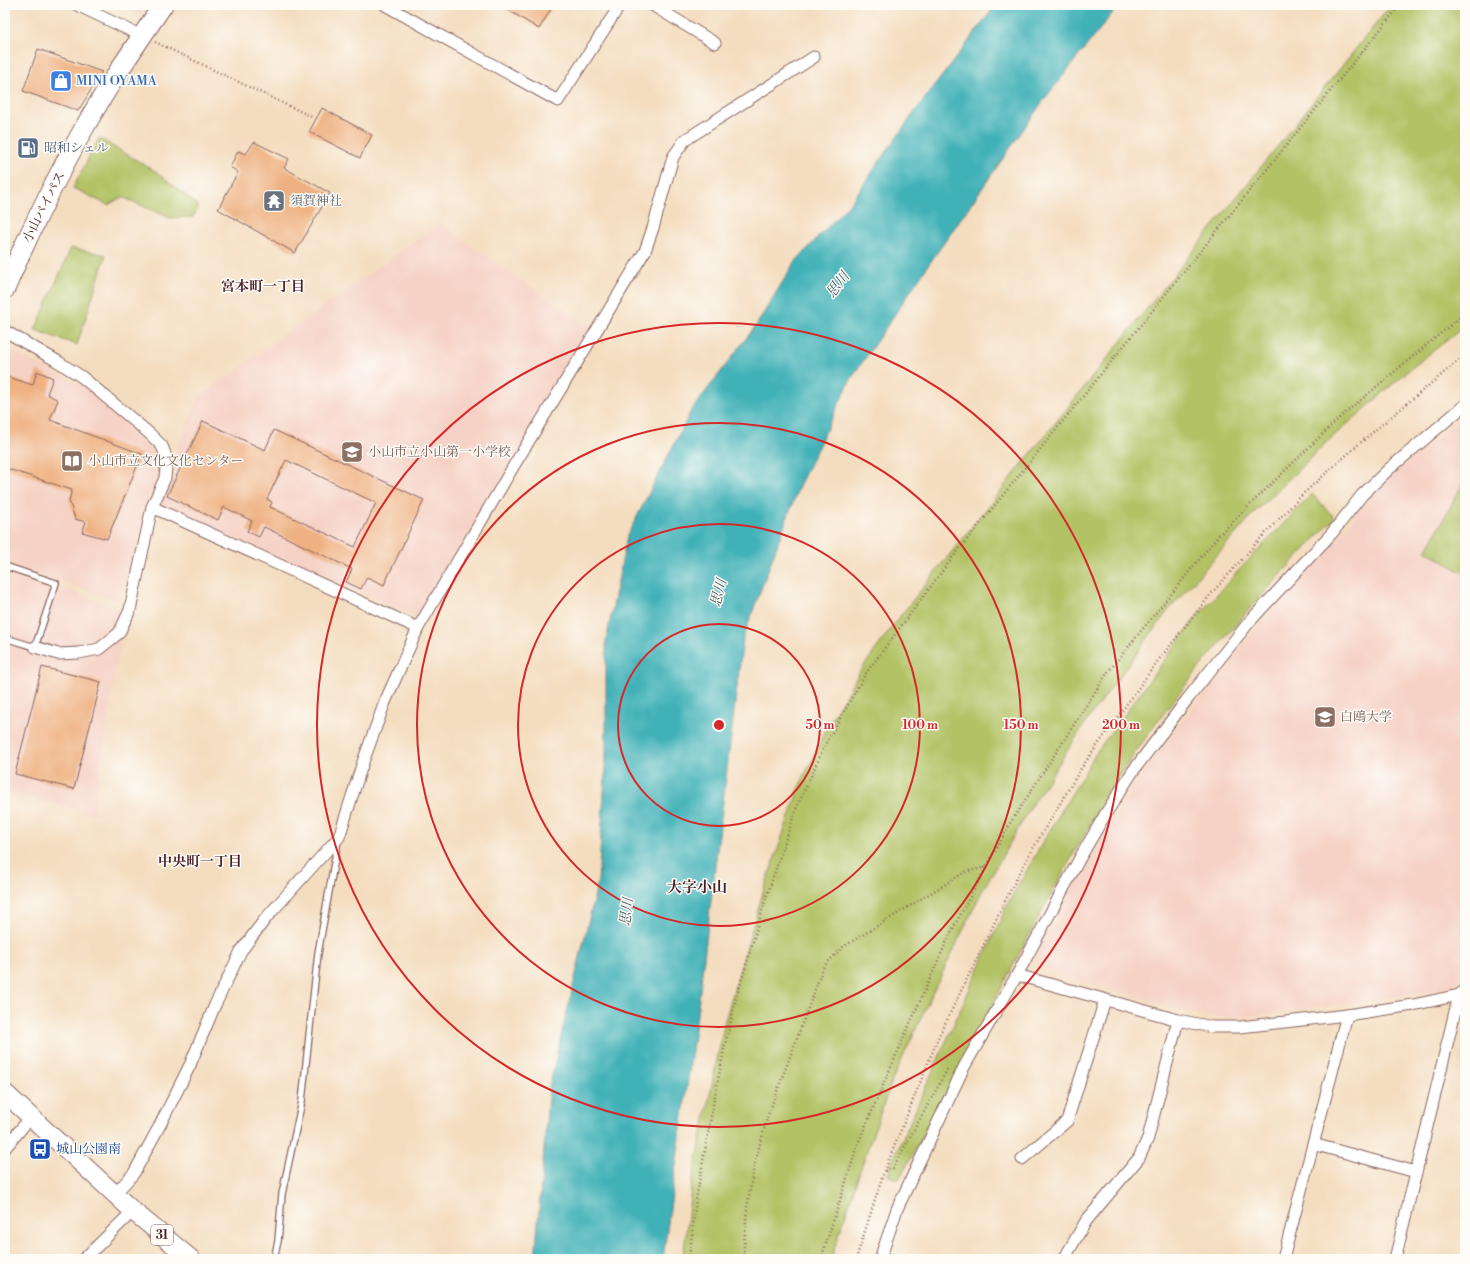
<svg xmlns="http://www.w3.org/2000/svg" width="1470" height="1264" font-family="'Libre Bodoni','Noto Serif JP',serif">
	<rect width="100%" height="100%" fill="#fdfcf7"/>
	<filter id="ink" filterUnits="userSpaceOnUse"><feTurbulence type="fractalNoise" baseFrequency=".025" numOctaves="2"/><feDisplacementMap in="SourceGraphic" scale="8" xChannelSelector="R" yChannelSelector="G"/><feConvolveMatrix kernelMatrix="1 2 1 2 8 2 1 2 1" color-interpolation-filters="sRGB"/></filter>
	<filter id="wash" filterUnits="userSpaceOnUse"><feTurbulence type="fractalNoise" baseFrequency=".012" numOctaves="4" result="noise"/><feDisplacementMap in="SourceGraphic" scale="16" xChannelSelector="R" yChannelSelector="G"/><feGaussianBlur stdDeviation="0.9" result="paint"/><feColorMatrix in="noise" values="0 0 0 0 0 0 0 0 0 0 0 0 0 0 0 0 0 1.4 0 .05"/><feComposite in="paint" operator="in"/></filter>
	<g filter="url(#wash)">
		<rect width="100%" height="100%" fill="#f4ddbf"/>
		<g fill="#f6d1c5">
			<path d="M120,5H146L138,16Z"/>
			<path d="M439,223L598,333L430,622L152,507L199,397Z"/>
			<path d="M5,348L89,389L157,455L156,480L120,601L5,563Z"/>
			<path d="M1465,414V983L1430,992L1241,1018L1216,1017L1183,1011L1038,967L1037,955L1042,944L1090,856L1144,770L1227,663L1340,536L1360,508L1382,483Z"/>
			<path d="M5,570L125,610L93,814L5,791Z"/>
		</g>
		<g fill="#b2c265" stroke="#7e7048">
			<path d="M1391,5H1465V326L1409,370L1327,442L1254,513L1167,612L1086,722L1032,805L982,891L925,1009L892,1081L864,1159L831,1259H683L691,1188L725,1020L763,892L800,785L830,721L861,670L897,620Z"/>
			<path d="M99,138L155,171L199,206L193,217L170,218L122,197L108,205L73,188Z"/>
			<path d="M71,248L106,255L77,345L35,330Z"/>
			<path d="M1465,480V574L1426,551Z"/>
			<path d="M1312,494L1335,518C1260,594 1189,674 1129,762C1085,829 1048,900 1011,970C974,1040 937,1109 900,1178L897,1180L888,1175L892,1162L1009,901L1044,840L1098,750L1194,620L1239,570Z"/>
		</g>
		<path fill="#40b1b7" stroke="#456871" d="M996,5H1119L1046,97L918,280L851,379L799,486L743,638L698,1007L663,1259H535L549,1087L598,881L606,763V641L627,536L691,411L757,324L794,263L851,202L913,114Z"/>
		<g id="blocks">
			<g fill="#efb181" fill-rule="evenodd">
				<path d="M500,5H544L551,9L539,29Z"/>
				<path d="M38,49L102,72L78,111L23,91Z"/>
				<path d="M322,108L372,135L360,158L309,132Z"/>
				<path d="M254,142L289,159L284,168L330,193L295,253L218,209L238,172L230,167L238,151L246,154Z"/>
				<path d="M37,371L53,378L47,394L58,400L50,420L142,454L107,539L82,532L86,522L75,519L69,500L72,490L5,468V376L33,385Z"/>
				<path d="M203,421L265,450L274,430L424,500L384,585L367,577L361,589L346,582L352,569L264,527L259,537L247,531L252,521L224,507L218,520L167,496ZM286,460L376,503L355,547L270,507L272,502L267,499Z"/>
				<path d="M42,667L101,682L74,789L15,774Z"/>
			</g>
		</g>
	</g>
	<g filter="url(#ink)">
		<use href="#blocks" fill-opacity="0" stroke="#86625f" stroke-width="1"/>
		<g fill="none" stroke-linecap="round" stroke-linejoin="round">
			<g stroke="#86625f" stroke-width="8">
				<g id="service">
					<path d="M145,5L156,12"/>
					<path d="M5,566L56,583L35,647L5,638"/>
					<path d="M274,1259L278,1241L282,1194L302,1101L318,953L338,841"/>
				</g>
			</g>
			<g stroke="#86625f" stroke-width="13">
				<g id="minor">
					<path d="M77,5L142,36"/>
					<path d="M385,5L558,101L620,5"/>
					<path d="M652,5L715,43"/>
					<path d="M5,331L57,361L82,377L150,434L162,446L167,459L165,478L152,507L130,610L119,633L99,649L79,653L58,654L35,647"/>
					<path d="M152,507L418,628"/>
					<path d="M1017,975L1178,1020L1212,1027H1240L1347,1015L1413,1005L1459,995L1465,990"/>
					<path d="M1313,1144L1416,1172"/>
					<path d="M5,1148L31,1117"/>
					<path d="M1022,1159L1067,1121L1105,1000"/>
					<path d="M115,1194L134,1173L160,1125L190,1065L215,1005L241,951L266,918L339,837L363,762L385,702L418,628L513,467L645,251L653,228L673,157L685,140L814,57"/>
					<path d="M84,1259L133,1211"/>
					<path d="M880,1259L897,1209L964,1067L1017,975L1081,856L1106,813L1133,771L1189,697L1250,621L1332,533L1362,495L1389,469L1465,405"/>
					<path d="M1064,1259L1086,1221L1139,1158L1148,1138L1178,1020"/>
					<path d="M1283,1259L1347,1015"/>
					<path d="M1395,1259L1459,995"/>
				</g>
			</g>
			<g stroke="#86625f" stroke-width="20">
				<path id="primary" d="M5,1093L133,1211L191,1259"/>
			</g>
			<g stroke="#86625f" stroke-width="21">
				<path id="trunk" d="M5,289C28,235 54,182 83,130C107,87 135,46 163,5"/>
			</g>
			<g stroke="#86625f" stroke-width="2.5" stroke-dasharray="1 3" stroke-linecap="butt">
				<path d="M155,42L312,117"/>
				<path d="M885,1171L893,1168L947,1070L950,1068"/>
				<path d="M689,1259L696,1200L714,1100L725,1045L737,995L766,898L796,809L826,743L866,673L952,558L1400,5"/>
				<path d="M743,1259L747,1208L754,1166L768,1115L824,966L843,947L965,872L986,867"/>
				<path d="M821,1259L859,1141L907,1030L950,934L1009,825L1108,672L1218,536L1338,419L1465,313"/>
				<path d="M856,1259L884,1172L939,1036L1012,887L1035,845L1082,767L1157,662L1211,594L1260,539L1303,494L1360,443L1465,355"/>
			</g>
			<use href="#service" stroke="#fff" stroke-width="5.5"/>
			<use href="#minor" stroke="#fff" stroke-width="11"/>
			<use href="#primary" stroke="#fff" stroke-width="18"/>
			<use href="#trunk" stroke="#fff" stroke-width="19"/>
		</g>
	</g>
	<g fill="none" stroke="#d62828" stroke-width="2">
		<circle cx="719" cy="725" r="101"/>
		<circle cx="719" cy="725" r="201"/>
		<circle cx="719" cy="725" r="302"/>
		<circle cx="719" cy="725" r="402"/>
	</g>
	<defs>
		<g id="shop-square" transform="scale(1.15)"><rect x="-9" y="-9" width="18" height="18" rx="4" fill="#3f7fe0" stroke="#fdfcf7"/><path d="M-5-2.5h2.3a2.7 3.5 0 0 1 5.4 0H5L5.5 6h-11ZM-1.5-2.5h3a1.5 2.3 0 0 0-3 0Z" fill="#fff"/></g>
		<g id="fuel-square" transform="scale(1.15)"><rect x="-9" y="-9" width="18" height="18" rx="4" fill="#5c6f8a" stroke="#fdfcf7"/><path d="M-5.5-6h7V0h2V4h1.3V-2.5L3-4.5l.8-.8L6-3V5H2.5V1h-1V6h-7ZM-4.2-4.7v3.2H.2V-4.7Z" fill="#fff"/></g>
		<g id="temple-square" transform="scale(1.15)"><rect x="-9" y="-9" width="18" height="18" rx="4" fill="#6b7280" stroke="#fdfcf7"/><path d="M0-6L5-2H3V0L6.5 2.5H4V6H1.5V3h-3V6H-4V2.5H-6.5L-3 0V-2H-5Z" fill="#fff"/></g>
		<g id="school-square" transform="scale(1.15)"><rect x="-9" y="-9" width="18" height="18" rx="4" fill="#8d6e63" stroke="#fdfcf7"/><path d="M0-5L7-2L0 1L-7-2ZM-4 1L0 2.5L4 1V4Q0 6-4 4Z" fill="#fff"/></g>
		<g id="library-square" transform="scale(1.15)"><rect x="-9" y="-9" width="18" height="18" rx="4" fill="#8d6e63" stroke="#fdfcf7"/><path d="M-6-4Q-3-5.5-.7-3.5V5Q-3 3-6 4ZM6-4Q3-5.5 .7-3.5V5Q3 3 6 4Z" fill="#fff"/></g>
		<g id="university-square" transform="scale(1.15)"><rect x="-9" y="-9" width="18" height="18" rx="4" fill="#8d6e63" stroke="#fdfcf7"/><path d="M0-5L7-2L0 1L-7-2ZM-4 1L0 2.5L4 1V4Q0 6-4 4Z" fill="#fff"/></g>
		<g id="bus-square" transform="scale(1.15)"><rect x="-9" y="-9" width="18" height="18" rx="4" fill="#1a4fb4" stroke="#fdfcf7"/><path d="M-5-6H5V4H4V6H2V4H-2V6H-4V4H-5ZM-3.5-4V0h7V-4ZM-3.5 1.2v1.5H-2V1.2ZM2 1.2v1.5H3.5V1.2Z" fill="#fff"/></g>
	</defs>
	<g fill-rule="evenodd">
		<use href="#shop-square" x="61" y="81"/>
		<use href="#fuel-square" x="28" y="148"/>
		<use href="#temple-square" x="274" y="201"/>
		<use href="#school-square" x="352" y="452"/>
		<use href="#library-square" x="72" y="461"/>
		<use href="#university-square" x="1325" y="717"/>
		<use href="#bus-square" x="40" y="1149"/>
	</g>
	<g text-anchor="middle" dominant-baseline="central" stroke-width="3" stroke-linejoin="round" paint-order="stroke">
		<rect fill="#fdfcf7" stroke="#806168" stroke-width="1" x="151" y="1225" width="22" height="20" rx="3"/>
		<g font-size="12" font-weight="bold" fill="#4a1f2b">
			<text x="162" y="1235">31</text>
		</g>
		<g font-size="13" fill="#366cbe" stroke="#fdfcf7" text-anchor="start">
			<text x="76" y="81">MINI OYAMA</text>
		</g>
		<g font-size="13" fill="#4e5e75" stroke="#fdfcf7" text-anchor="start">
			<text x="44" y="148">昭和シェル</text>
		</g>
		<g font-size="13" fill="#5b616d" stroke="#fdfcf7" text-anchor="start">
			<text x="290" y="201">須賀神社</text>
		</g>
		<g font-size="13" fill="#4a1f2b" stroke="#fdfcf7">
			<text transform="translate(44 207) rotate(-63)">小山バイパス</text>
		</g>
		<g font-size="13" fill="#785e54" stroke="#fdfcf7" text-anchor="start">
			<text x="368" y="452">小山市立小山第一小学校</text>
			<text x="88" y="461">小山市立文化文化センター</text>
			<text x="1340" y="717">白鴎大学</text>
		</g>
		<g font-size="13" fill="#164399" stroke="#fdfcf7" text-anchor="start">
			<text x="56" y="1149">城山公園南</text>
		</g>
		<g font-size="14" font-style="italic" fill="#465963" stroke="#fdfcf7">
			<text transform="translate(838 285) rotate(-53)">思川</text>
			<text transform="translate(719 593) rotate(-75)">思川</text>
			<text transform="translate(627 912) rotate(-83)">思川</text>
		</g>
		<g font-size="14" font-weight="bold" fill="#4a1f2b" stroke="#fdfcf7">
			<text x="263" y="287">宮本町一丁目</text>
			<text x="200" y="862">中央町一丁目</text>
		</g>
		<g font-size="15" font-weight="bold" fill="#4a1f2b" stroke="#fdfcf7">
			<text x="697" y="887">大字小山</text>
		</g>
	</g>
	<circle cx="719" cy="725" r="6" fill="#d62828" stroke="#fdfcf7" stroke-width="2"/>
	<g font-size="12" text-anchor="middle" font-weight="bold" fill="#d62828" stroke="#fdfcf7" stroke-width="3" stroke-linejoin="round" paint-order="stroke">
		<text x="820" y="729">50 m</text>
		<text x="920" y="729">100 m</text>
		<text x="1021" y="729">150 m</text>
		<text x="1121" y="729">200 m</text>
	</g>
	<rect width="1470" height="1264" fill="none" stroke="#fdfcf7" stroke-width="20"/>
</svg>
